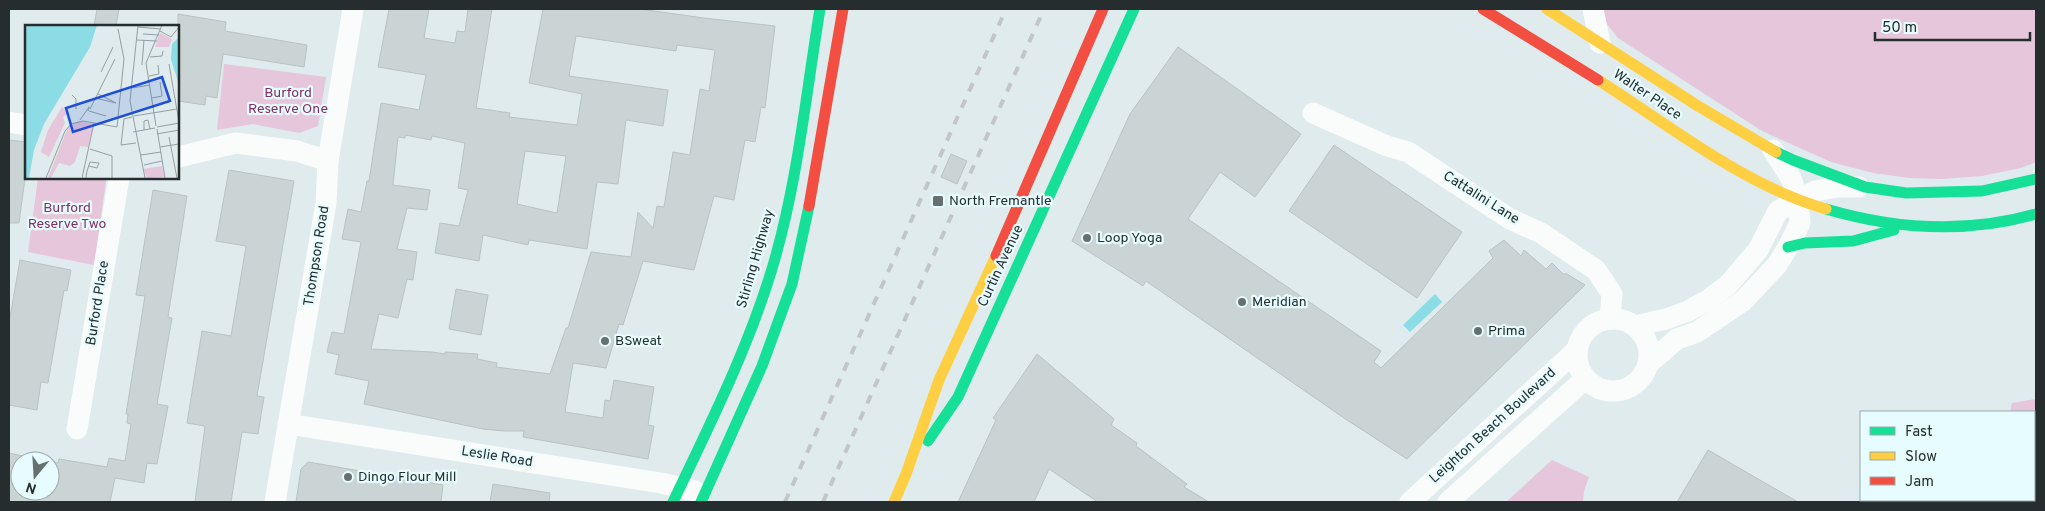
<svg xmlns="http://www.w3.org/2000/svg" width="2045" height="511" font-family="Overpass,sans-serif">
	<rect width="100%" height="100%" fill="#dfebec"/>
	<g fill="#e5c6db">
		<path d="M1601,9H2036V162L2021,168L1982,176L1942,179L1909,178L1873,173L1831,162L1762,131L1618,38L1606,23Z"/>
		<path d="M224,64L326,77L318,126L299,133L253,124L217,130Z"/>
		<path d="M38,178H105L106,181L94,265L28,252Z"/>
		<path d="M2036,399V427L2034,426V412H2010L2012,403Z"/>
		<path d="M2034,452L2036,453V502H1975L1973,500H2034Z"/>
		<path d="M1552,460L1589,477L1584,491L1583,502H1506Z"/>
	</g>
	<path fill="#8bdce5" d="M1435,294L1442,302L1410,332L1403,325Z"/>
	<g fill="#cad4d5" stroke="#bac3c4" fill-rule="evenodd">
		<path d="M97,9H119L116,26H94Z"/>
		<path d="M389,9H429L424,38L455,43L457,31L465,32L468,9H492L476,108L510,113L509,117L577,125L582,94L529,83L543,9H640L704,18L775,26L765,108L761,107L755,142L745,140L734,200L714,196L694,270L643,261L623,325L619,324L606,368L573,363L565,412L603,418L605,400L610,401L614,380L654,387L648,425L654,426L648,459L523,437L524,431H504L483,429L364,404L369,381L335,374L339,355L327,352L332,332L344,334L361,242L342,239L348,209L361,212L367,181H369L381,103L419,110L426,75L378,67ZM576,36L676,51L677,45L715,50L709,91L700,89L690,155L673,152L664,207L657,206L653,228L638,212L631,257L591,252L568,328H566L550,374L496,367L497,363L477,359L478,354L445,352V354L432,352L371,349L379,314L398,318L407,279L413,280L417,252L397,249L407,208L427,210L430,190L393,185L398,137L405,138V135L431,140L432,136L465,143L458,188L468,190L459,226L440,223L435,253L479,261L483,235L528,245L529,240L587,249L597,182L618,184L626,120L663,126L668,90L569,76ZM525,151L566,156L557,213L517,204Z"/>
		<path d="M178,14L226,22L225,31L307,45L304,67L223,54L217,98L206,96L205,105L178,101Z"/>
		<path d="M1178,47L1301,134L1255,197L1220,172L1188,219L1381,351L1374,362L1381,368L1493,258L1489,251L1504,240L1521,256L1524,250L1546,269L1552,263L1563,274H1567L1585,285L1407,459L1344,418L1146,281L1143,286L1072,241L1130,114Z"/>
		<path d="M9,140L26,142V171L19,223H9Z"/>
		<path d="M1334,145L1462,232L1417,298L1289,211Z"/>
		<path d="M951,154L967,161L957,184L941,177Z"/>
		<path d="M229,170L294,181L257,396L264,397L258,434L242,432L231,502H195L205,426L187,423L202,331L231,336L246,246L216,241Z"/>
		<path d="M153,190L187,196L168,317L172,318L157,404L168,406L157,464L147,463L144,483L115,478L110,502H9V453L47,461H20V491H50V462L58,463L59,459L107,467L109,458L125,461L131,424L127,423L128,414H126L145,296L136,295Z"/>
		<path d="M20,260L71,270L67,291L64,290L48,383L41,382L37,410L9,405V323Z"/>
		<path d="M456,289L488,295L481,335L449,329Z"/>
		<path d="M1037,354L1114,419L1111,425L1137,443L1136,446L1187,484L1184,487L1209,502H1098L1049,469L1034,502H958L996,420L993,418Z"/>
		<path d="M1708,450L1798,502H1677Z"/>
		<path d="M308,462L443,485L441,502H296L301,469Z"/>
		<path d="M493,484L550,493L549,502H490Z"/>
	</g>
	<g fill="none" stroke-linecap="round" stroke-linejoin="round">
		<g stroke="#fafcfc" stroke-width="21">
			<path d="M1593,9L1600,43"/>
			<path d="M1313,113L1387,146L1408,152L1510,219L1541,233L1596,270L1612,294L1610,319"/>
			<path d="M9,122L26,125"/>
			<path d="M178,157L236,143L297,151L328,161"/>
			<circle cx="1613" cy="355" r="36"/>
			<path d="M1635,326L1666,319L1688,311L1708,300L1728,285L1758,250L1778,211L1815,191L1838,187H1859"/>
			<path d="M1649,363L1677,339L1697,332L1743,301L1777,265L1788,247L1800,223L1798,200L1791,178L1773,150"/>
			<path d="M288,424L661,483L695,491"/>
			<path d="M77,429L119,178"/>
			<path d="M275,502L326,203L328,161L353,9"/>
			<path d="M1410,502L1577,350"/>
			<path d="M1448,502L1585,379"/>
		</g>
		<g stroke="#16e098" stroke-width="11">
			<path d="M1776,152L1793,160L1865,187L1906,193L1982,191L2036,179"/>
			<path d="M1826,209C1894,229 1966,234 2036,214"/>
			<path d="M1788,247L1805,243L1853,241L1894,230"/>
			<path d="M928,441L958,397L1134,9"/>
			<path d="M673,502C710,424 750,345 774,262C798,180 806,93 820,9"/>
			<path d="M701,502L762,366L792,284L809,206"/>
		</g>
		<g stroke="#ffcf43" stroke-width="11">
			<path d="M1547,9L1698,106L1776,152"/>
			<path d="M1598,80C1669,125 1743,185 1826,209"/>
			<path d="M894,502L906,474L939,380L996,256"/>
		</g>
		<g stroke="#f24e42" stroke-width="11">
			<path d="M1483,9L1598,80"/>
			<path d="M809,206L843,9"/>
			<path d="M996,256L1103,9"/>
		</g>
		<g stroke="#c3c6c6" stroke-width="4" stroke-dasharray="9 9" stroke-linecap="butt">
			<path d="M785,502L1006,9"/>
			<path d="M823,502L1044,9"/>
		</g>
	</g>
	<g fill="#667070" stroke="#e7fcff" stroke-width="2">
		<rect x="932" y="195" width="12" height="12" rx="2.5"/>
		<circle cx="1087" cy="238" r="5"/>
		<circle cx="1242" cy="302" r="5"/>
		<circle cx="1478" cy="331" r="5"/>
		<circle cx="605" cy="341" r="5"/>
		<circle cx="348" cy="477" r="5"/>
	</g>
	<g text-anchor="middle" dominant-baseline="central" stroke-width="4.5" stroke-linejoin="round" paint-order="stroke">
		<g font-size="14" fill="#832f65" stroke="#e7fcff">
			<text x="288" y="93">Burford<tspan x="288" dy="16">Reserve One</tspan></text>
			<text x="67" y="208">Burford<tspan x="67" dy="16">Reserve Two</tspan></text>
		</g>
		<g font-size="14" fill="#252d2e" stroke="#e7fcff">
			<text transform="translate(1647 95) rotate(34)">Walter Place</text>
			<text transform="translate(1481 198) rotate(32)">Cattalini Lane</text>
			<text transform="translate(317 256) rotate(-81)">Thompson Road</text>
			<text transform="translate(756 259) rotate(-74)">Stirling Highway</text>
			<text transform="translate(1001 266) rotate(-65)">Curtin Avenue</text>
			<text transform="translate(98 303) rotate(-81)">Burford Place</text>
			<text transform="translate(1493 426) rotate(-42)">Leighton Beach Boulevard</text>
			<text transform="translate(497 457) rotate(9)">Leslie Road</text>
		</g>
		<g font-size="14" fill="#252d2e" stroke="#e7fcff" text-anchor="start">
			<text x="949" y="201">North Fremantle</text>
			<text x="1097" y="238">Loop Yoga</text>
			<text x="1252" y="302">Meridian</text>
			<text x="1488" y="331">Prima</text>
			<text x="615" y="341">BSweat</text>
			<text x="358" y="477">Dingo Flour Mill</text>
		</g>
	</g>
	<g transform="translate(25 25)">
		<rect width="154" height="154" fill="#dfebec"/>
		<path d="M135,8L147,14L144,22H130ZM37,82L44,88L38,92L40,98L24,132L16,127L23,105ZM54,96L69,99L63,122L55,121L50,137L45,141L34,138L26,153H23L43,102ZM137,141L139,152L122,153L118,144Z" fill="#e5c6db"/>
		<path d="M0,0H72L65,22L19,99L9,125L4,153H0ZM154,12V60L146,34L147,19Z" fill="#8bdce5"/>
		<path fill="none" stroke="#959fa0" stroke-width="1" d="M113,0L105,76L120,153M113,2L136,4M135,6L146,12L154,2M118,9L134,10M112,15L132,16M125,32L137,31L138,26M121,38L131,101M121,38L137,0M144,39L154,97M117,40L119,15M76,47L88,22M124,51L134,49L133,40M107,63L125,60M47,70L51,74V84M70,73L91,78L73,69M127,73L137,71L135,57M65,84L90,34M64,86L81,91M109,91L152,84M107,92L99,94L96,120L111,118M55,95L64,82L63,86M132,102L154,98M132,104L140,153M119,105V96L123,95L125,104M108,107L130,103M132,109L154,105M144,112L152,153M135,122L154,119M65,124L87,131V153M116,130L136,127M119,140L137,136M21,153L40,106L46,99L58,96L92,102L99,34L93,4M57,153L69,98M61,153V152L62,146L65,137L74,138L72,143L64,141"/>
		<path fill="#1d4ed8" fill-opacity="0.15" stroke="#1d4ed8" stroke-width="2.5" d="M137,52L145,76L48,107L41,83Z"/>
		<rect width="154" height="154" fill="none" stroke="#252d2e" stroke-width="2.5"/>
	</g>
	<rect width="2045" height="511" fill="none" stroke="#252d2e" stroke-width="20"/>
	<rect x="1860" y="411" width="175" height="90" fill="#e7fcff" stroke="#99a9ab"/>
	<rect x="1870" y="427" width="25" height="8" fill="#16e098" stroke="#99a9ab"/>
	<text x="1905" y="436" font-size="15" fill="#252d2e">Fast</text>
	<rect x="1870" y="452" width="25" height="8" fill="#ffcf43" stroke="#99a9ab"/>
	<text x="1905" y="461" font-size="15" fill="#252d2e">Slow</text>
	<rect x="1870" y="477" width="25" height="8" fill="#f24e42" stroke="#99a9ab"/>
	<text x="1905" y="486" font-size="15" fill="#252d2e">Jam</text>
	<g transform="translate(35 476) rotate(198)"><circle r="24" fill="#e7fcff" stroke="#99a9ab"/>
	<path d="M0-4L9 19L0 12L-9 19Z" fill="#667070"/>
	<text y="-8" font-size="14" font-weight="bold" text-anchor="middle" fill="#252d2e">N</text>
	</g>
	<path d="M1875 32v8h155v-8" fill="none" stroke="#252d2e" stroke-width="2.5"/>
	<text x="1882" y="32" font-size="15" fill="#252d2e" stroke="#e7fcff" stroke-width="4" paint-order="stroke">50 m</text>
</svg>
